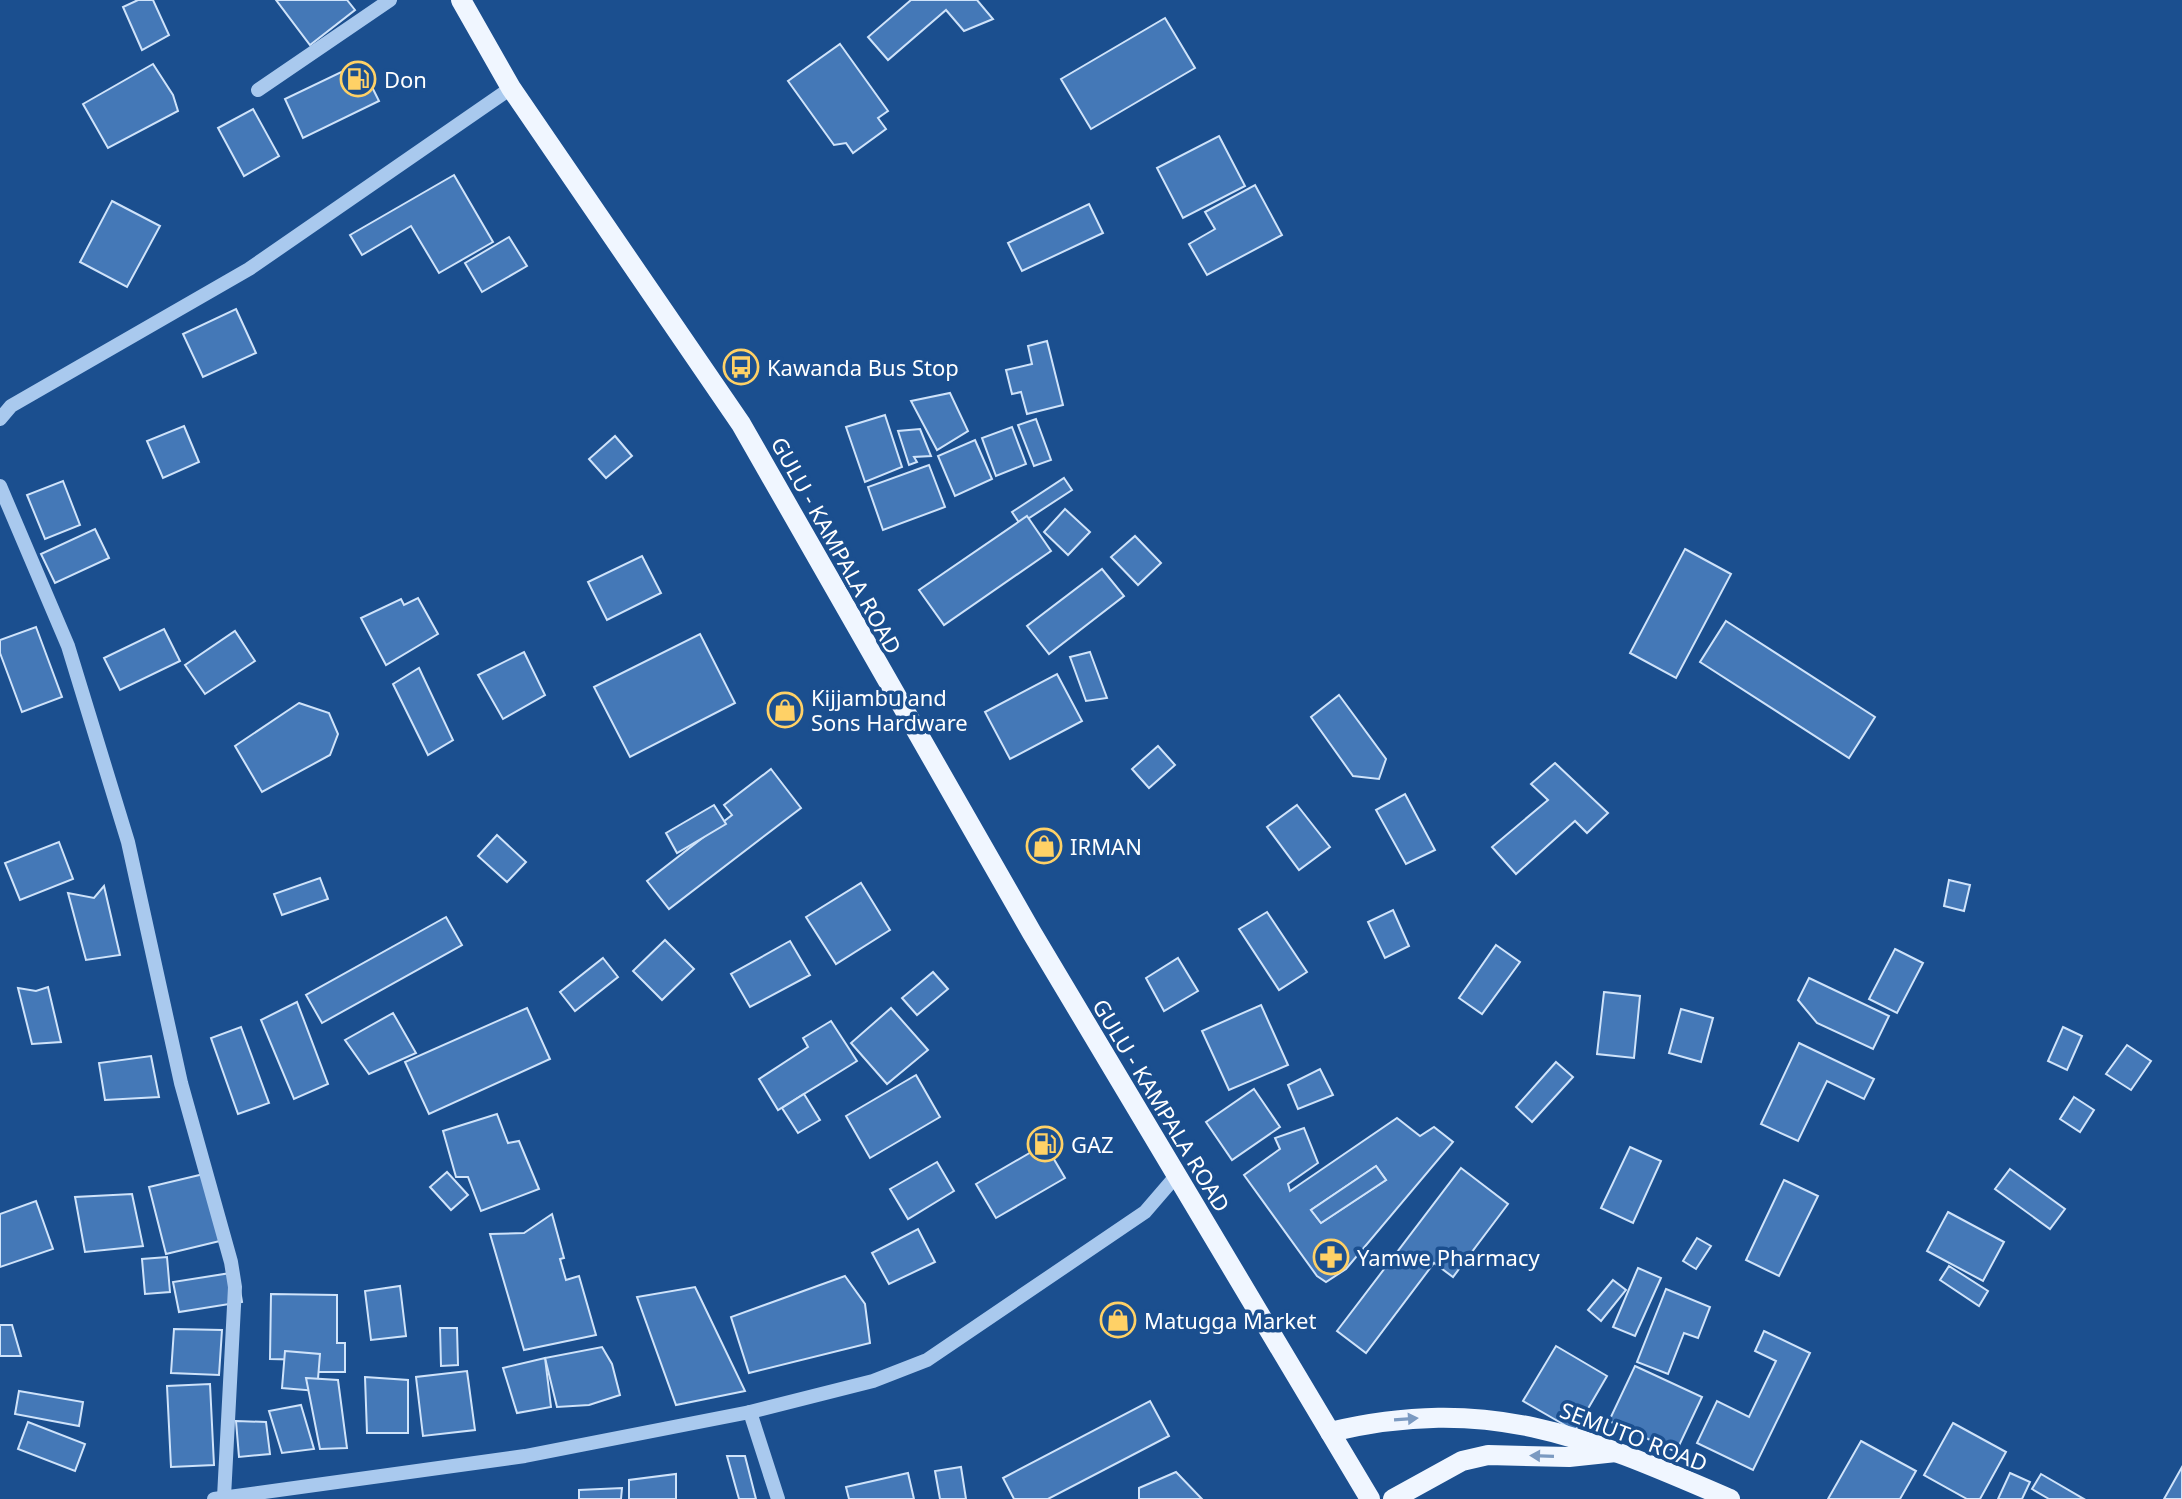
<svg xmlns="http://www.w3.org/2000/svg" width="2182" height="1499" font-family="'Noto Sans',sans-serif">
	<rect width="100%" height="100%" fill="#1b4f8f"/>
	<g fill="#4478b7" stroke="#cfe3fa" stroke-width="2" fill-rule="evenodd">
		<path d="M138,0H153L169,35L142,50L123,7Z"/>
		<path d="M276,0H347L355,10L310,45Z"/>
		<path d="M911,0H977L993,19L964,31L946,10L888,60L868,37Z"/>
		<path d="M1165,18L1195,68L1091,129L1061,79Z"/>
		<path d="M840,44L888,111L878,118L886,129L853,153L846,143L834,145L788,81Z"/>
		<path d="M360,63L379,101L303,138L285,99Z"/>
		<path d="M153,64L173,95L178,111L108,148L83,104Z"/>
		<path d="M253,109L279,156L244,176L218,128Z"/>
		<path d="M1219,136L1245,186L1183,218L1157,168Z"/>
		<path d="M454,175L493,242L439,273L411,226L362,255L350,235Z"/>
		<path d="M1255,185L1282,235L1207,275L1189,244L1215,229L1205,212Z"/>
		<path d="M112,201L160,226L127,287L80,262Z"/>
		<path d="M1089,204L1103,233L1022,271L1008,243Z"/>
		<path d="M509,237L527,266L482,292L465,263Z"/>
		<path d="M236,309L256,353L203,377L183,334Z"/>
		<path d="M1047,341L1063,405L1027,414L1021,392L1012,394L1006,370L1032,364L1028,346Z"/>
		<path d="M950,393L968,431L937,450L911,401Z"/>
		<path d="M885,415L902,467L865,482L846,427Z"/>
		<path d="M1036,419L1051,460L1034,466L1018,425Z"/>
		<path d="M184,426L199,462L163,478L147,441Z"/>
		<path d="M1012,427L1026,464L996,476L982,438Z"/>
		<path d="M920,429L931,456L914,457L917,462L909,465L898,431Z"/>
		<path d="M615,436L632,456L606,478L589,459Z"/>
		<path d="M975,440L992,479L955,496L938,456Z"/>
		<path d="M929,465L945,507L883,530L868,487Z"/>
		<path d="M1064,478L1072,490L1020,524L1012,512Z"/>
		<path d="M63,481L80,525L45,539L27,495Z"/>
		<path d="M1065,509L1090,532L1068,555L1044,532Z"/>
		<path d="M1027,516L1051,551L944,625L919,590Z"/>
		<path d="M95,529L109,558L55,583L41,554Z"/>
		<path d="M1135,536L1161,563L1138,585L1111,557Z"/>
		<path d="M1685,549L1731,574L1676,678L1630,653Z"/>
		<path d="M642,556L661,593L607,620L588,582Z"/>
		<path d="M1102,569L1124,596L1049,654L1027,626Z"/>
		<path d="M418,598L438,634L386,665L361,618L401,599L404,605Z"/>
		<path d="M1726,621L1875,717L1849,758L1700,662Z"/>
		<path d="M36,627L62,697L22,712L0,653V640Z"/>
		<path d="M164,629L180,661L120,690L104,658Z"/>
		<path d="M235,631L255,661L205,694L185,665Z"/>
		<path d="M700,634L735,703L630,757L594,687Z"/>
		<path d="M524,652L545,695L503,719L478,675Z"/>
		<path d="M1090,652L1107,698L1086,701L1070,657Z"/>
		<path d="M419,668L453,740L428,755L393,684Z"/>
		<path d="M1057,674L1082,721L1010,759L985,712Z"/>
		<path d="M1339,695L1386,759L1379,779L1353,776L1311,717Z"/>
		<path d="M299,703L329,713L338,734L330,755L262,792L235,746Z"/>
		<path d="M1158,746L1175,765L1149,788L1132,769Z"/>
		<path d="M1555,763L1608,813L1587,833L1575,821L1516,874L1492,847L1548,800L1531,784Z"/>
		<path d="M771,769L801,808L669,909L647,881L732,815L724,805Z"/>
		<path d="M1405,794L1435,850L1406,864L1376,810Z"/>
		<path d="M714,805L726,824L677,853L666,833Z"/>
		<path d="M1297,805L1330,847L1299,870L1267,827Z"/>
		<path d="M497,835L526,862L507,882L478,856Z"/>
		<path d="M59,842L73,879L20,900L5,863Z"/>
		<path d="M320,878L328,899L282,915L274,894Z"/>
		<path d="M1949,880L1970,885L1964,911L1944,906Z"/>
		<path d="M861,883L890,930L836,964L806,917Z"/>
		<path d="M104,886L120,955L86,960L68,893L94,898Z"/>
		<path d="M1393,910L1409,946L1385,958L1368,922Z"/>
		<path d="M1267,912L1307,972L1279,990L1239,929Z"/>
		<path d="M446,917L462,945L322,1023L306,995Z"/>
		<path d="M665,940L694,969L662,1000L633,971Z"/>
		<path d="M790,941L810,975L750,1007L731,974Z"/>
		<path d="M1496,945L1520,962L1482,1014L1459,998Z"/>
		<path d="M1895,949L1923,963L1897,1013L1869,999Z"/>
		<path d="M603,958L618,977L575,1011L560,992Z"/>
		<path d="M1178,958L1198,991L1164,1011L1146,978Z"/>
		<path d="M933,972L948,989L917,1015L902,998Z"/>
		<path d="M1809,978L1889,1016L1873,1049L1817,1023L1798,1000Z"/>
		<path d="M48,987L61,1042L32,1044L18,988L36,991Z"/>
		<path d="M1604,992L1640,996L1634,1058L1597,1054Z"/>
		<path d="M297,1002L328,1084L294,1099L261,1020Z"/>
		<path d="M1261,1005L1288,1065L1229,1090L1202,1031Z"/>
		<path d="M527,1008L550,1059L429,1114L405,1062Z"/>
		<path d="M891,1008L928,1050L887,1084L851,1043Z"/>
		<path d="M1681,1009L1713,1018L1701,1062L1669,1053Z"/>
		<path d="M393,1013L416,1053L369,1074L345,1040Z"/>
		<path d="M831,1021L857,1061L778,1110L759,1079L808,1047L803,1038Z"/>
		<path d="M241,1027L269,1103L238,1114L211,1038Z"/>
		<path d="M2063,1027L2082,1036L2067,1070L2048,1061Z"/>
		<path d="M1799,1043L1874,1079L1864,1099L1827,1081L1798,1141L1761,1124Z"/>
		<path d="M2127,1045L2151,1061L2131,1090L2106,1074Z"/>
		<path d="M151,1056L159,1097L105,1100L99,1063Z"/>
		<path d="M1556,1062L1573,1077L1532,1122L1516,1107Z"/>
		<path d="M1320,1069L1333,1095L1298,1109L1288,1085Z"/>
		<path d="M916,1075L940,1117L870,1158L846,1116Z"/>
		<path d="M1254,1089L1280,1127L1232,1160L1206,1122Z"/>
		<path d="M804,1094L820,1120L798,1133L782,1108Z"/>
		<path d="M2074,1097L2094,1110L2080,1132L2060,1119Z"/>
		<path d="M497,1114L508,1143L519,1141L539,1189L481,1211L468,1177H456L443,1131Z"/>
		<path d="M1397,1118L1420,1136L1434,1127L1453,1142L1346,1269L1326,1282L1317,1276L1244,1175L1280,1149L1275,1138L1304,1128L1318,1163L1288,1184L1290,1191ZM1376,1166L1386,1180L1321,1223L1311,1210Z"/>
		<path d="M1045,1144L1065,1178L996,1218L976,1184Z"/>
		<path d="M1630,1147L1661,1161L1633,1223L1601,1208Z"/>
		<path d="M937,1162L954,1191L908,1219L890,1189Z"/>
		<path d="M1376,1166L1386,1180L1321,1223L1311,1210Z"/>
		<path d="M1461,1168L1508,1204L1453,1277L1434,1263L1366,1353L1337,1331Z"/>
		<path d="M2010,1169L2065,1209L2050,1229L1995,1189Z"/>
		<path d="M447,1172L468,1195L451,1210L430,1187Z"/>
		<path d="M208,1173L224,1240L166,1254L149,1187Z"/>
		<path d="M1784,1180L1818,1196L1779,1276L1746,1260Z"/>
		<path d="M132,1194L143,1246L85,1252L75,1197Z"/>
		<path d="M36,1201L53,1249L0,1267V1214Z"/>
		<path d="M1948,1212L2004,1242L1983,1281L1927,1251Z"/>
		<path d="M552,1214L564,1258L560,1259L566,1280L579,1276L596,1335L524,1350L490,1234L524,1233Z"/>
		<path d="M918,1229L935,1262L889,1284L872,1253Z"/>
		<path d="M1697,1238L1711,1246L1696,1269L1683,1261Z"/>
		<path d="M167,1257L170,1292L145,1294L142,1259Z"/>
		<path d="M1949,1266L1988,1291L1979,1306L1940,1280Z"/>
		<path d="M1638,1268L1661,1278L1635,1336L1613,1327Z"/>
		<path d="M237,1272L242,1302L179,1312L173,1282Z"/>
		<path d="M845,1276L865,1304L870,1343L749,1373L731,1317Z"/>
		<path d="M1613,1280L1626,1290L1601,1321L1588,1310Z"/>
		<path d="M400,1286L406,1336L371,1340L365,1291Z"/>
		<path d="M695,1287L745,1391L676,1405L637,1297Z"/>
		<path d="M1666,1289L1710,1307L1698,1338L1684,1333L1668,1374L1637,1362Z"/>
		<path d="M271,1294L337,1295V1343H345V1372H310V1360L270,1359Z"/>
		<path d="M0,1325H12L21,1356H0Z"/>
		<path d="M440,1328H457L458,1365L441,1366Z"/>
		<path d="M174,1329L222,1330L219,1375L171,1373Z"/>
		<path d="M1764,1331L1810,1353L1753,1470L1697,1443L1717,1401L1749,1417L1776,1361L1755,1351Z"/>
		<path d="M1556,1346L1607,1376L1575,1431L1523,1401Z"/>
		<path d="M602,1347L612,1364L620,1395L589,1405L557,1407L545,1358Z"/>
		<path d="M285,1351L320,1354L317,1391L282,1388Z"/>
		<path d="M545,1358L551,1407L517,1413L503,1368Z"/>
		<path d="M1635,1366L1702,1397L1676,1452L1609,1421Z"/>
		<path d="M467,1371L475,1430L423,1436L416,1377Z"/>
		<path d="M365,1377L408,1380V1433H367Z"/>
		<path d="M306,1378L338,1380L347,1448L320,1449Z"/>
		<path d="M210,1384L214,1465L171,1467L167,1386Z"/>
		<path d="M19,1391L83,1402L79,1426L15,1414Z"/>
		<path d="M1150,1401L1169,1436L1048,1499H1014L1003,1478Z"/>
		<path d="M301,1405L314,1449L282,1453L269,1411Z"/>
		<path d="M236,1421L266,1422L270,1454L239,1457Z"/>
		<path d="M28,1422L85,1444L75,1471L18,1449Z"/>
		<path d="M1953,1423L2006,1452L1980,1499H1967L1924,1475Z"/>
		<path d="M1861,1441L1916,1471L1900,1499H1828Z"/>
		<path d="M727,1456H745L756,1499H739Z"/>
		<path d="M961,1467L966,1499H940L935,1471Z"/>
		<path d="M2182,1467V1499H2164Z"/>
		<path d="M1176,1472L1202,1499H1139V1488Z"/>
		<path d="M908,1473L914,1499H849L846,1487Z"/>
		<path d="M2010,1473L2030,1482L2022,1499H1998Z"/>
		<path d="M676,1474V1499H629V1480Z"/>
		<path d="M2041,1474L2084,1499H2049L2032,1489Z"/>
		<path d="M622,1488L621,1499H579V1490Z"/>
	</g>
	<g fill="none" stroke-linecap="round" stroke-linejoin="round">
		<g stroke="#a9c9ee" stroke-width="14">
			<path d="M258,90L390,0"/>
			<path d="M0,419L11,406L249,269L511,88"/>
			<path d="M0,486L68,646L128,842L181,1083L231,1262L235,1287L224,1497"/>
			<path d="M750,1412L778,1499"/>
			<path d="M214,1499L525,1456L750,1412L873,1381L927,1360L1145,1212L1176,1176"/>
		</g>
		<g stroke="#f0f6ff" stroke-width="20">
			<path d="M461,0L511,88L741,424L1032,933L1370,1499"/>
			<path d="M1330,1432C1490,1394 1586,1437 1730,1499"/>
			<path d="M1393,1499L1462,1461L1488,1455L1569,1457L1616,1452"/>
		</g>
	</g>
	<defs><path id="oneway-solid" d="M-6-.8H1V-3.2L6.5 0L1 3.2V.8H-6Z" transform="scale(2)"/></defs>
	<g fill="#7b9ac1">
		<use href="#oneway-solid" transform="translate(1406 1419) rotate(-4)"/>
		<use href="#oneway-solid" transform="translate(1542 1456) rotate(-178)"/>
	</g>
	<defs>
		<g id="fuel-ring" transform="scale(1.8)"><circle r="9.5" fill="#1b4f8f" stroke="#ffd166" stroke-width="1.5"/><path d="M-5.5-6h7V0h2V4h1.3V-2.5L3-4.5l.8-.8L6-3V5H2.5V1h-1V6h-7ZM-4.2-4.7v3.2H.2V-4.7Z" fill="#ffd166"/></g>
		<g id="bus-ring" transform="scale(1.8)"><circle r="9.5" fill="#1b4f8f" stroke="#ffd166" stroke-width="1.5"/><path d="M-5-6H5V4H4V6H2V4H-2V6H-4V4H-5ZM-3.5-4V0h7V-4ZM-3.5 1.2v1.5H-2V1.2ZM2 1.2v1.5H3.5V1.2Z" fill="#ffd166"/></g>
		<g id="shop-ring" transform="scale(1.8)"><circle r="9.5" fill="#1b4f8f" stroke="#ffd166" stroke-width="1.5"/><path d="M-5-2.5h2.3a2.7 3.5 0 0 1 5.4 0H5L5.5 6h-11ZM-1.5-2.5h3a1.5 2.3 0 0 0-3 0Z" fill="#ffd166"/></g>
		<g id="pharmacy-ring" transform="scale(1.8)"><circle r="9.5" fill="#1b4f8f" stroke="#ffd166" stroke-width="1.5"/><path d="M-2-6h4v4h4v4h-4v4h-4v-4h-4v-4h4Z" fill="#ffd166"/></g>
	</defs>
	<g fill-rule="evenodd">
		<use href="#fuel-ring" x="358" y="79"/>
		<use href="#bus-ring" x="741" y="367"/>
		<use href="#shop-ring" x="785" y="710"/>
		<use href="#shop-ring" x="1044" y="846"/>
		<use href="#fuel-ring" x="1045" y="1144"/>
		<use href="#pharmacy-ring" x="1331" y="1257"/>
		<use href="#shop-ring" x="1118" y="1320"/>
	</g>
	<g text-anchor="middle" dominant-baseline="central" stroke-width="7" stroke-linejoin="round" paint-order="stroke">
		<g font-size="22" fill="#fff" stroke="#1b4f8f" text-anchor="start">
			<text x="384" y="79">Don</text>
			<text x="767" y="367">Kawanda Bus Stop</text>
			<text x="811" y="697">Kijjambu and<tspan x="811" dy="25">Sons Hardware</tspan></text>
			<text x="1070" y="846">IRMAN</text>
			<text x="1071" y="1144">GAZ</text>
			<text x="1357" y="1257">Yamwe Pharmacy</text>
			<text x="1144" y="1320">Matugga Market</text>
		</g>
		<g font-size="22" fill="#fff" stroke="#1b4f8f">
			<text transform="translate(837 545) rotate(61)">GULU - KAMPALA ROAD</text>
			<text transform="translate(1162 1105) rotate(59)">GULU - KAMPALA ROAD</text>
			<text transform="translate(1634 1436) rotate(21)">SEMUTO ROAD</text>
		</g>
	</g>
</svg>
